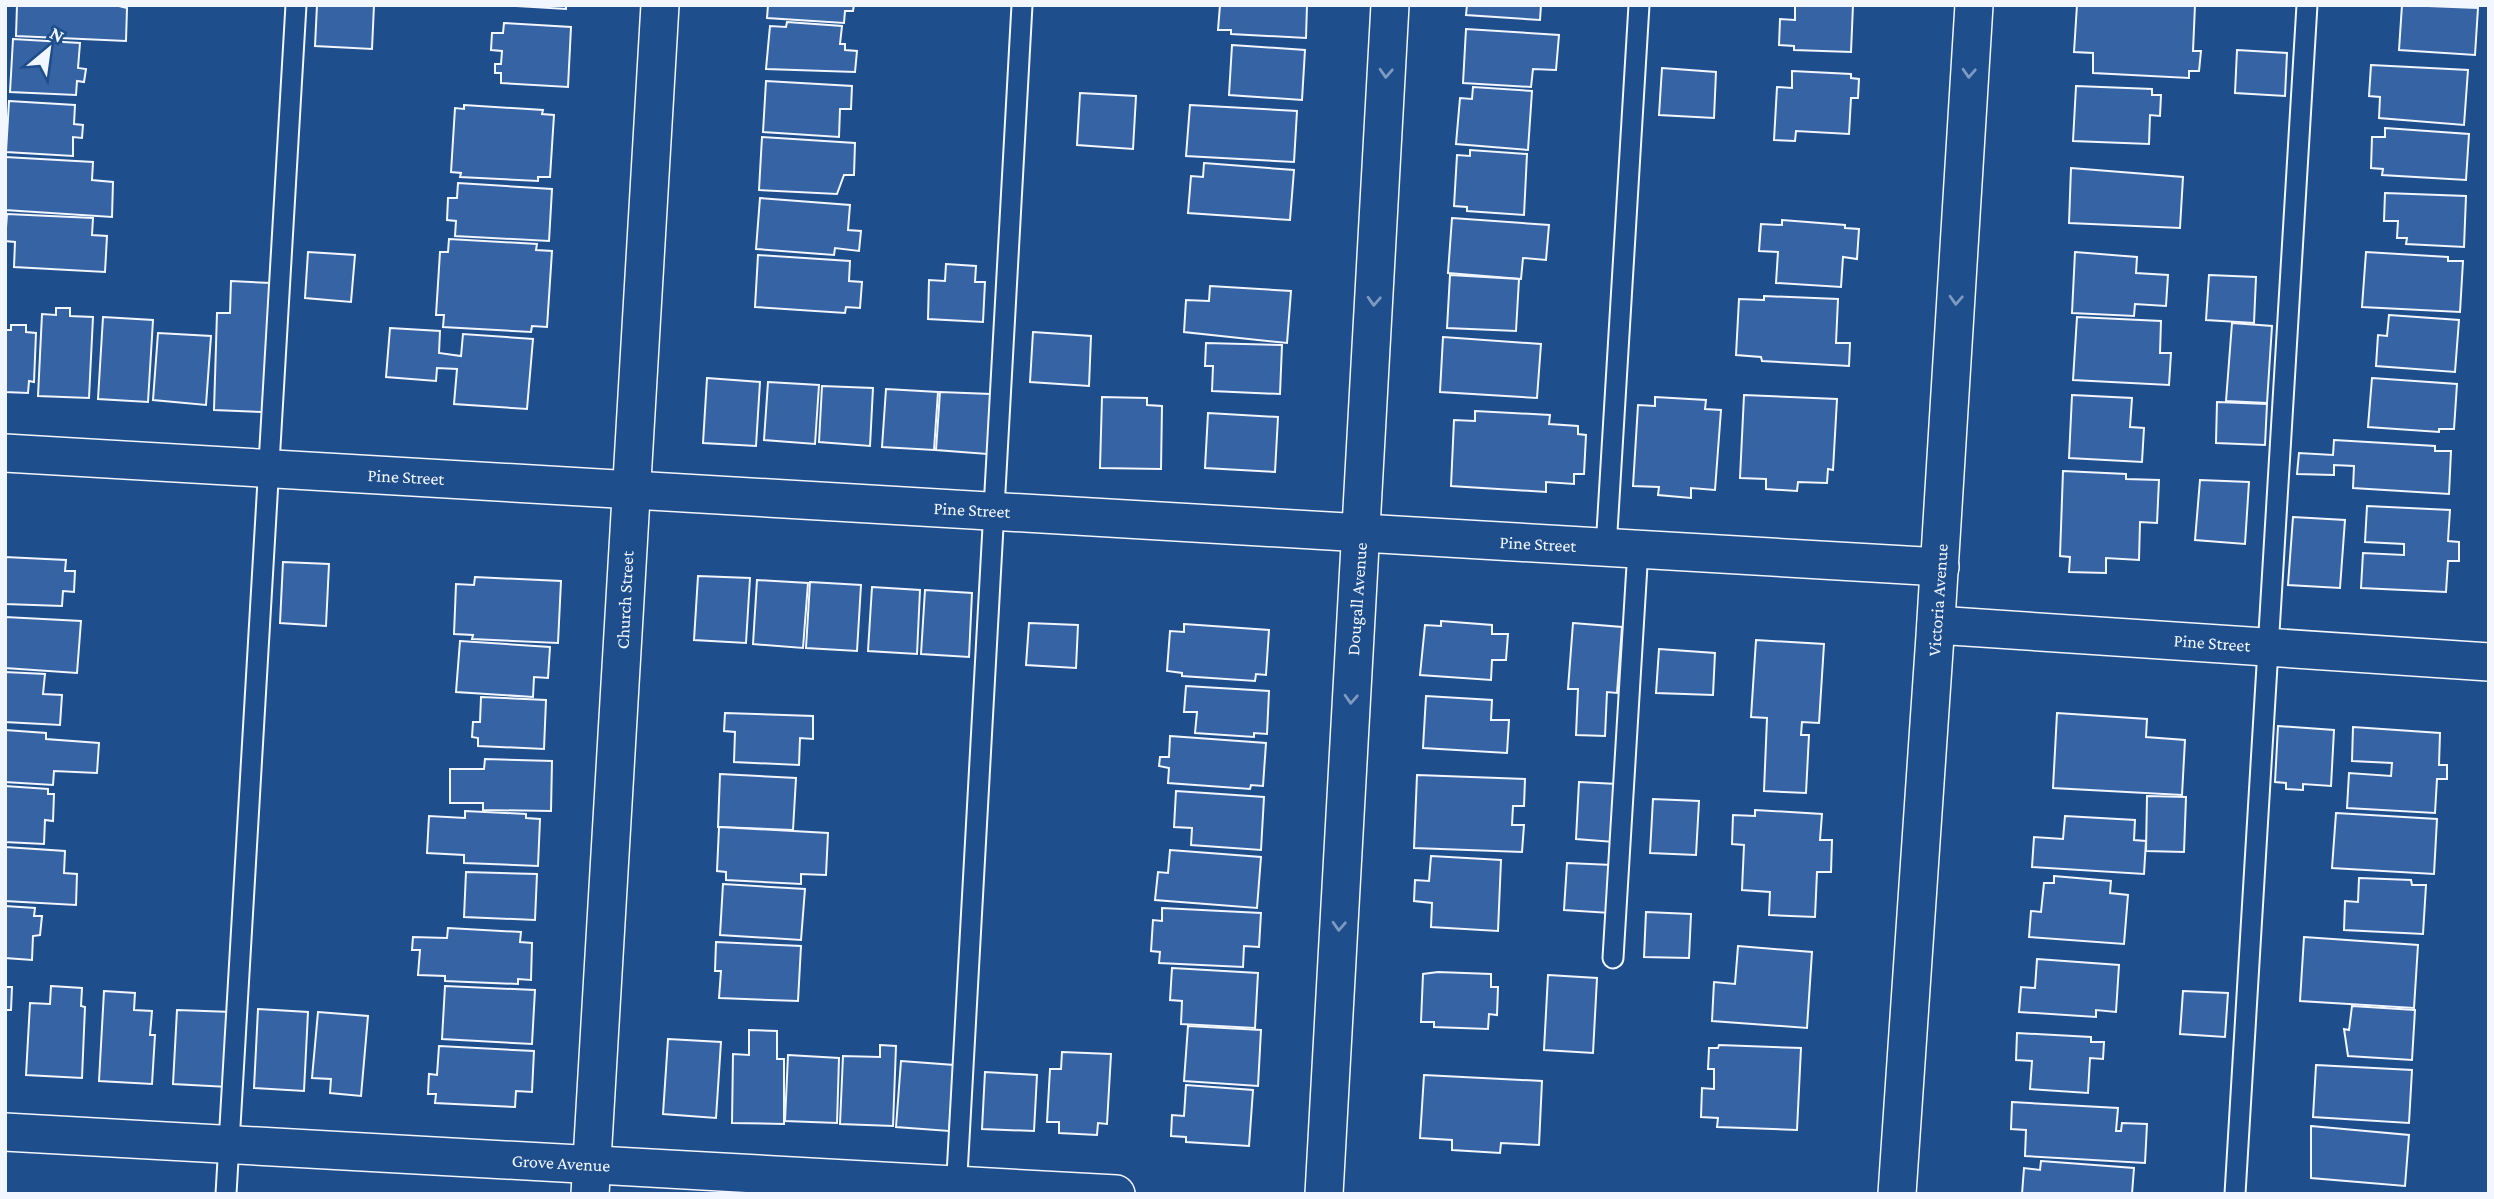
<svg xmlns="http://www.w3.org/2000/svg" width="2494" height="1199" font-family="'Crimson Pro',serif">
	<rect width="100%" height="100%" fill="#1f4e8c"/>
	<g fill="#3563a3" stroke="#f2f6ff" stroke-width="2">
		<path d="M17,5H115L127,8L126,41L16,36Z"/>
		<path d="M317,5H374L372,49L315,46Z"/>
		<path d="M499,5H566V9Z"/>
		<path d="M768,5H854L853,11H845L844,23L767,18Z"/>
		<path d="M1220,5H1307L1306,38L1231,34V30H1218Z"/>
		<path d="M1467,5H1541L1540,20L1466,15Z"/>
		<path d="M1795,5H1853L1851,52L1794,50V46L1779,45L1780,19L1795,20Z"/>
		<path d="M2077,5H2195L2193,51H2201L2199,71H2189V78L2093,73V53L2074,52Z"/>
		<path d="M2402,5L2478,8L2475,55L2399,50Z"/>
		<path d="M787,22L842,26L840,44H845V50L857,51L855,72L766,69L770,26L786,27Z"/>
		<path d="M504,23L571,27L568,87L501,83V73H495V64H501L502,51L491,50L492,33H503Z"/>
		<path d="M1466,29L1559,35L1556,70L1533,69L1531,87L1463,83Z"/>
		<path d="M13,39L80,43L78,68L86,69L84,82L77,81L76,95L10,92Z"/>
		<path d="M1232,45L1305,50L1302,100L1229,95Z"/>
		<path d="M2237,50L2287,53L2285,96L2235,93Z"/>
		<path d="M2371,65L2468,70L2464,125L2379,118L2380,97L2369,96Z"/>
		<path d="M1662,68L1716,72L1714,118L1659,115Z"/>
		<path d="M1792,71L1851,74V78L1859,79L1858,98H1851L1849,134L1796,131L1795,141L1774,140L1777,87L1792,88Z"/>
		<path d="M766,81L852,86L851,109H840L839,137L763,132Z"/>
		<path d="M2076,86L2152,89V95H2161L2160,116L2150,115L2149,144L2073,141Z"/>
		<path d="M1473,87L1532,91L1528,150L1456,144L1460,98L1472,99Z"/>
		<path d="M1080,93L1136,96L1133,149L1077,145Z"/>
		<path d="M9,101L75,105L74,124L83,125L82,138L73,137V156L6,152Z"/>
		<path d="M464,105L543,110L542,114L554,115L550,177H538V181L460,177L461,173L451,172L455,108L464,109Z"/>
		<path d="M1190,105L1297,111L1294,162L1186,156Z"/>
		<path d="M2385,128L2469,134L2466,180L2382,175L2383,169L2371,168L2372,137H2385Z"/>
		<path d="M762,137L855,143L854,175H844L837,194L759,190Z"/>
		<path d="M1470,150L1527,154L1524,215L1467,211V207L1454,206L1457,155L1470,156Z"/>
		<path d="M5,157L93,162L92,180L113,182L112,217L5,210Z"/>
		<path d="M1204,163L1294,170L1290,220L1188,213L1191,176L1203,177Z"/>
		<path d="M2071,168L2183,177L2180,228L2069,223Z"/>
		<path d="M458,183L552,189L549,241L455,236L456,221L447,220L448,198H457Z"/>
		<path d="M2385,193L2466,196L2464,247L2406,244L2407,238H2397L2398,221H2384Z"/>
		<path d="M760,198L850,205L848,230L861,231L859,251L835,248L834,255L756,249Z"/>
		<path d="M7,214L93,218L92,235L107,236L105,272L14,267L15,242L5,241Z"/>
		<path d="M1452,218L1549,225L1546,260L1523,258L1521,279L1448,273Z"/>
		<path d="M1782,220L1845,225V228L1859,229L1857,259L1843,257L1841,287L1776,283L1778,252L1759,251L1761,224L1782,225Z"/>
		<path d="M449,239L537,244L536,250L552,251L547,327L532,326L531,332L443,327L444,315H436L440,252H448Z"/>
		<path d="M308,252L355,255L351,302L305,298Z"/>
		<path d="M2075,252L2137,257L2136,273L2168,275L2166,306L2135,304L2134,316L2072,313Z"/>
		<path d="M2366,252L2448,257V261H2463L2460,312L2362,307Z"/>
		<path d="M758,255L850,261L849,281L862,282L860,308L846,307L845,313L755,307Z"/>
		<path d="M946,264L976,266L975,282H985L983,322L928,319L929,280L945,281Z"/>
		<path d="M1450,275L1519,279L1516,331L1447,328Z"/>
		<path d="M2209,275L2256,277L2254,323L2206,320Z"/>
		<path d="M231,281L271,283L268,396H263L262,412L214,410L217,313H230Z"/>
		<path d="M1210,286L1291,291L1287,343L1184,332L1186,300L1209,301Z"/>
		<path d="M1764,296L1838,299L1836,343H1850L1849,366L1762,361L1761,357L1736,355L1739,299L1764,300Z"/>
		<path d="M56,308H70V316L93,317L89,398L38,396L42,314L56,315Z"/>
		<path d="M2389,315L2459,320L2455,372L2376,366L2378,335L2387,336Z"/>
		<path d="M103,317L153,320L148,402L98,399Z"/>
		<path d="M2077,317L2161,321L2160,353H2171L2169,385L2073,380Z"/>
		<path d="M2232,323L2272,326L2267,403L2226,401Z"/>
		<path d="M11,325H26V332L36,333L34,382L29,381L28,393L5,392V330H11Z"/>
		<path d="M390,328L440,331L439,353L461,356L463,334L533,339L527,409L454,404L457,369L437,368L436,381L386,377Z"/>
		<path d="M1033,332L1091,336L1089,386L1030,382Z"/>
		<path d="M158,333L211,336L206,405L153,400Z"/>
		<path d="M1443,337L1541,344L1537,398L1440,392Z"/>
		<path d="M1206,343L1282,345L1280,394L1212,391L1213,366H1205Z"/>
		<path d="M707,378L760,382L756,446L703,443Z"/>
		<path d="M2372,378L2457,384L2454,429H2439V432L2368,427Z"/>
		<path d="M768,382L819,385L815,444L764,440Z"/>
		<path d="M822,386L873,388L870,446L819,442Z"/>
		<path d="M886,389L938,392L934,450L882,447Z"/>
		<path d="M940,392L991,394L987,454L936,450Z"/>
		<path d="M1744,395L1837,399L1833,470L1828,469L1827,483L1798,482L1797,491L1766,489V479L1740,478Z"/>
		<path d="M2072,395L2132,398L2130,427L2144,428L2142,462L2069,458Z"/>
		<path d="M1102,397L1147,398V405L1162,406L1161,469L1100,468Z"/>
		<path d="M1655,397L1706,400L1705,409L1721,410L1715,490L1691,488V498L1658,495L1659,487L1633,486L1638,405L1655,406Z"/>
		<path d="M2217,402L2267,404L2265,445L2216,443Z"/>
		<path d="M1475,411L1550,415L1549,424L1578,426V434L1586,435L1584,474H1574V484L1546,482V492L1451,486L1454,420L1475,421Z"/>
		<path d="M1208,413L1278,417L1275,472L1205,468Z"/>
		<path d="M2334,440L2435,446V451H2451L2449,494L2353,488L2354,466L2334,465V475L2297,474L2299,453L2333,455Z"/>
		<path d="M2063,471L2126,474V479L2159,480L2157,523L2140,522L2139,560L2106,558V573L2069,572L2070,557L2060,556Z"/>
		<path d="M2200,480L2249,482L2245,544L2195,540Z"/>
		<path d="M2367,506L2450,510L2448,541L2459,542V561H2448L2446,592L2361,588L2363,553L2404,555V544L2365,542Z"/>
		<path d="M2293,517L2345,520L2340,588L2288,585Z"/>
		<path d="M5,557L66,560L65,571H75L74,592L63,591L62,606L5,604Z"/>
		<path d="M283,562L329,564L326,626L280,623Z"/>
		<path d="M698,576L750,578L746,643L694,640Z"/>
		<path d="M475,577L561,581L558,643L472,639L473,635L454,634L456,584L474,585Z"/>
		<path d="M757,580L808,583L803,648L753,644Z"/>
		<path d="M810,582L861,585L857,651L806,648Z"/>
		<path d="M872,587L920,590L917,654L868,651Z"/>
		<path d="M925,590L972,593L969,657L921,654Z"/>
		<path d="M5,617L81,621L77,673L5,668Z"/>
		<path d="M1441,621L1492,625V634H1508L1506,660H1492L1491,680L1420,675L1425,625L1441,626Z"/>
		<path d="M1029,623L1078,625L1076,668L1026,665Z"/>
		<path d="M1573,623L1622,627L1617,693L1607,692L1605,736L1576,735L1578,689H1568Z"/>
		<path d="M1184,624L1269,630L1266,675L1256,674L1255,681L1182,676V673L1167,671L1170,631L1184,632Z"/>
		<path d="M1756,640L1824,644L1819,723L1802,722L1801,735H1809L1806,793L1764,791L1767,718L1751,717Z"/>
		<path d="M460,641L550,647L548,678L534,677L533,697L456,692Z"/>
		<path d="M1659,649L1715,653L1713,695L1656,693Z"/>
		<path d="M5,672L45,674L43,694L62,695L60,725L5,722Z"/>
		<path d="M1186,686L1269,691L1267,734L1254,733V737L1195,733L1197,712H1184Z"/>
		<path d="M1426,696L1492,700L1491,720H1509L1507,753L1423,748Z"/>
		<path d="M481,697L546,700L544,749L478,746V738L472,737L473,722H480Z"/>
		<path d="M725,713L813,716V739L800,738L799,765L734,762L735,732L724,731Z"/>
		<path d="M2057,713L2147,719L2146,737L2185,740L2182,795L2053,788Z"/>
		<path d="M2278,726L2334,730L2331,786L2303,784V790L2286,789V783L2275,782Z"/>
		<path d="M2353,727L2440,733L2439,765H2447V779H2437L2435,813L2347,808L2349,773L2391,776L2392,763L2352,761Z"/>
		<path d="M5,730L46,733V739L99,743L97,773L54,771L53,785L5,782Z"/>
		<path d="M1170,736L1266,743L1263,786L1251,785L1250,789L1168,783L1169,768L1159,766L1160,757H1169Z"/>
		<path d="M485,759L552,761L551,811L483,810V803H450V769H484Z"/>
		<path d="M720,774L796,778L793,830L718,827Z"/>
		<path d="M1417,775L1525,779L1524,806H1513L1512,825H1524L1522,852L1414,848Z"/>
		<path d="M1579,782L1617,784L1614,842L1576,839Z"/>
		<path d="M5,786L48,789V794H54L53,821L45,820L44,844L5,842Z"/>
		<path d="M1176,791L1264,797L1261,850L1191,845L1192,828L1174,827Z"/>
		<path d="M2147,796L2186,797L2184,852L2146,851Z"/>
		<path d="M1653,799L1699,801L1696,855L1650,853Z"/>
		<path d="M1755,810L1822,814L1820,840H1832L1831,872H1817L1815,917L1769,915L1770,892L1742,890L1744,845L1732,844L1733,815L1755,816Z"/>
		<path d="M465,811L526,814V818L540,819L538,866L464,863V855L427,853L429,816L465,818Z"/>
		<path d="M2336,813L2437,819L2434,874L2332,868Z"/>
		<path d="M2065,816L2135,820L2134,840L2146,841L2144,874L2032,867L2034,837L2063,839Z"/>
		<path d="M719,827L828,833L826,875L801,874V884L726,880V872L717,871Z"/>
		<path d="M5,847L65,851L64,873L77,874L76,905L5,901Z"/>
		<path d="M1170,850L1261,857L1257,908L1155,900L1158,872L1168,873Z"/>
		<path d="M1431,856L1501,860L1498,931L1431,927L1432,903L1414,901L1415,880L1429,881Z"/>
		<path d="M1567,863L1612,865L1610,913L1564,910Z"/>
		<path d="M466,872L537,874L535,920L464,917Z"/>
		<path d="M2054,876L2111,881L2110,893L2128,895L2124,944L2029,937L2031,911L2041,912L2044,883H2054Z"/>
		<path d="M2359,878L2411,880L2412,885H2426L2423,934L2344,930L2345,901L2358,902Z"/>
		<path d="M723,884L805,889L801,940L720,935Z"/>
		<path d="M5,906L35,908L34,916H42L40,935L33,936L32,960L5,958Z"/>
		<path d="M1162,908L1261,913L1259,947L1244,946L1243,967L1159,963L1160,952L1151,951L1153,920L1162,921Z"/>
		<path d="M1646,912L1691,914L1689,958L1644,957Z"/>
		<path d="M448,928L521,932L520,942L532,943L531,980L518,979V984L445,981V976L418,975L420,950H412L413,937L447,938Z"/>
		<path d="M2304,937L2418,945L2414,1008L2300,1001Z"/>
		<path d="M716,942L801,946L798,1001L719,998L721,971H715Z"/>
		<path d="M1738,946L1812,952L1807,1028L1712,1021L1714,982L1735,984Z"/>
		<path d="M2037,959L2119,965L2116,1012L2096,1010V1017L2019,1012L2021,987L2035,988Z"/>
		<path d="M1172,968L1258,973L1255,1028L1181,1024L1182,1001L1170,1000Z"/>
		<path d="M1438,972L1491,974V987H1498L1497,1015L1489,1014L1488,1029L1434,1027V1022H1421L1423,974Z"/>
		<path d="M1548,975L1597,978L1593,1053L1544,1050Z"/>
		<path d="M51,986L82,988L81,1006L85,1007L82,1078L26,1075L30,1003L50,1004Z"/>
		<path d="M445,986L535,990L532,1044L442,1039Z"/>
		<path d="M5,987H12L11,1010H5Z"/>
		<path d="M104,991L135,993L134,1010L152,1011L150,1035H155L152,1084L99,1081Z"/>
		<path d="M2183,991L2228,993L2225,1037L2180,1034Z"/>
		<path d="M2352,1006L2415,1010L2412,1060L2348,1056L2344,1029L2349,1030Z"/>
		<path d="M258,1009L308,1012L304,1091L254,1088Z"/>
		<path d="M177,1010L232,1012L228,1087L173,1084Z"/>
		<path d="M318,1012L368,1016L361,1096L330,1093L331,1079L312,1078Z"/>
		<path d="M1188,1026L1261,1030L1258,1086L1184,1081Z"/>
		<path d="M749,1030L777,1031V1059H784V1124L732,1123L733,1054L749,1055Z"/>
		<path d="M2017,1033L2091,1037V1042H2104L2103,1059L2090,1058L2088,1093L2030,1089L2032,1061L2016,1060Z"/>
		<path d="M668,1039L721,1042L716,1118L663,1114Z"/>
		<path d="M880,1045L896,1046L893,1126L840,1124L843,1056L880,1057Z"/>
		<path d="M1719,1045L1801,1048L1797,1130L1717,1127L1718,1118L1701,1117L1702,1088L1714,1089V1069H1708L1709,1048H1718Z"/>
		<path d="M439,1046L534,1051L532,1092L516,1091L515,1107L435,1103L436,1094H428L429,1074L437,1075Z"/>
		<path d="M1062,1052L1111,1054L1107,1124L1098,1123L1097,1135L1059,1133V1122H1047L1050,1069H1061Z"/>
		<path d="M788,1055L839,1058L837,1123L785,1121Z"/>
		<path d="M901,1061L954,1065L949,1131L896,1127Z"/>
		<path d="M2316,1065L2412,1070L2409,1123L2313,1117Z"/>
		<path d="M985,1072L1037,1075L1034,1131L982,1129Z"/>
		<path d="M1424,1075L1542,1081L1539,1145L1501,1143L1500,1153L1452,1150V1140L1420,1138Z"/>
		<path d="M1186,1085L1253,1090L1249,1146L1186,1142V1137L1171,1136L1172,1115L1184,1116Z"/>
		<path d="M2012,1102L2118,1108L2116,1131H2121L2122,1123L2147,1124L2145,1163L2025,1156L2026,1130L2011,1129Z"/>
		<path d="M2311,1126L2409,1135L2405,1186L2311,1178Z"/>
		<path d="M2041,1161L2134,1168L2132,1194H2022L2024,1168L2040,1170Z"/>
	</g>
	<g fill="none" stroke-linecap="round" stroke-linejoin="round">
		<g stroke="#f2f6ff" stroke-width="23">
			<g id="service">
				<path d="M1606,548L1639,5"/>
				<path d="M1613,958L1638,549"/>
				<path d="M956,1193L1022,5"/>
				<path d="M226,1194L296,5"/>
				<path d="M2235,1194L2307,5"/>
			</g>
		</g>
		<g stroke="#f2f6ff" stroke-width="40">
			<g id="minor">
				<path d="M5,453L1940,567"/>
				<path d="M1936,625L2489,662"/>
				<path d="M5,1132L1116,1194"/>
				<path d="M590,1194L660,5"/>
				<path d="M1324,1194L1390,5"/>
				<path d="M1897,1194L1935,636L1974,5"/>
			</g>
		</g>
		<use href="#service" stroke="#1f4e8c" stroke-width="19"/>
		<use href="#minor" stroke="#1f4e8c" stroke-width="37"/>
	</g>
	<defs><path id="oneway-chevron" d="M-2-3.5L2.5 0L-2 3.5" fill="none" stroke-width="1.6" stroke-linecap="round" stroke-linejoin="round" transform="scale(1.75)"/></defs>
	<g stroke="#7e9ac0">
		<use href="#oneway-chevron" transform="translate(1386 73) rotate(93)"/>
		<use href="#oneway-chevron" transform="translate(1969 73) rotate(93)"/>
		<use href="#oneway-chevron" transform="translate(1956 300) rotate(93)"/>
		<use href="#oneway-chevron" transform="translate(1374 301) rotate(93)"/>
		<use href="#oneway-chevron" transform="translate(1351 699) rotate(93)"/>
		<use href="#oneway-chevron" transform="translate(1339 926) rotate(93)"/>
	</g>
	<g text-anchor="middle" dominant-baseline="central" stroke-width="5" stroke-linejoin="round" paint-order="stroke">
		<g font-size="18" fill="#f2f6ff" stroke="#1f4e8c">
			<text transform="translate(406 477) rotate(3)">Pine Street</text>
			<text transform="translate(972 510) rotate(3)">Pine Street</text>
			<text transform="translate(1538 544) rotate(3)">Pine Street</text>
			<text transform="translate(1357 599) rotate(-86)">Dougall Avenue</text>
			<text transform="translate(625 600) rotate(-87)">Church Street</text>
			<text transform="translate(1938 600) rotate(-86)">Victoria Avenue</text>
			<text transform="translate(2212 643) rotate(4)">Pine Street</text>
			<text transform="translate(561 1163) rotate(3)">Grove Avenue</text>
		</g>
	</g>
	<rect width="2494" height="1199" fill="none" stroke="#f2f6ff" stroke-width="14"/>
	<g transform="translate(49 49) rotate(29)" stroke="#1f4e8c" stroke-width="5" paint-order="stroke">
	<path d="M0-5L12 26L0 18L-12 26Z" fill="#f2f6ff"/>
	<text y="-10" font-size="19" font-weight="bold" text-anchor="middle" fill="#f2f6ff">N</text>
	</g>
</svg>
